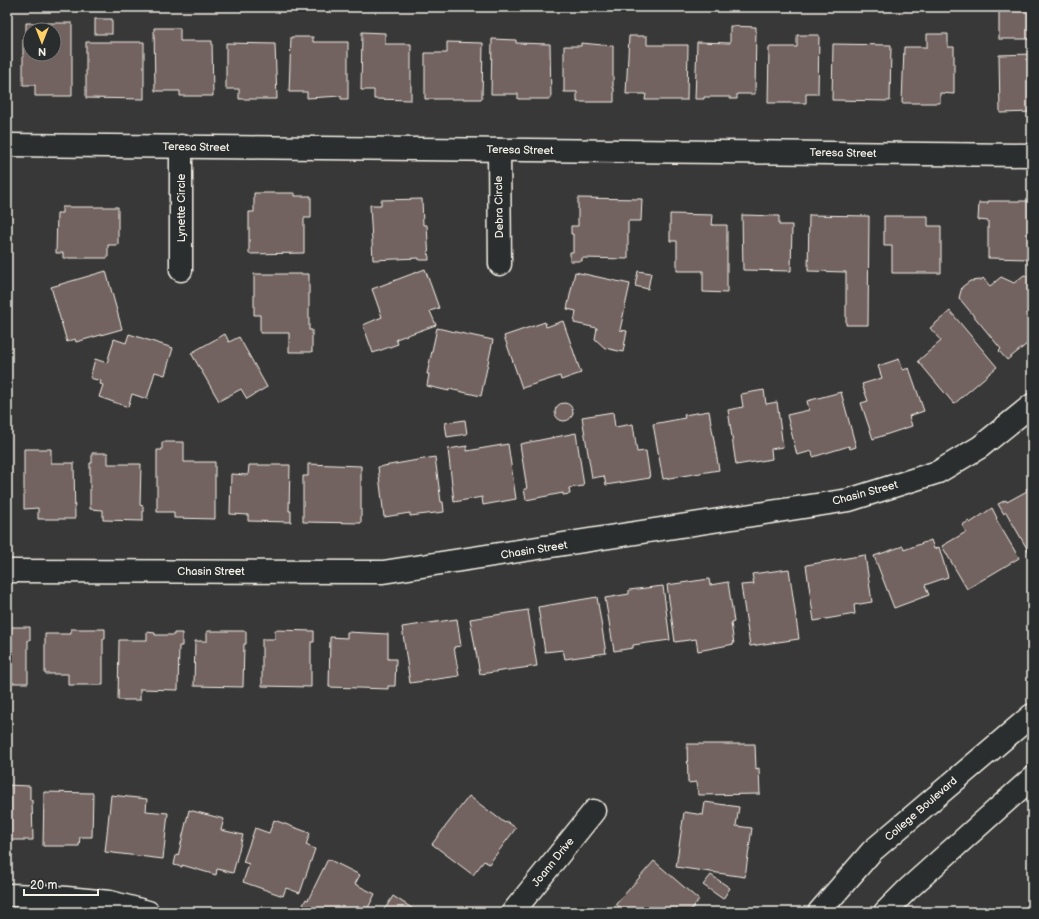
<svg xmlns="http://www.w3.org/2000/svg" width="1039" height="919" font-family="'Balsamiq Sans',sans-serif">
	<rect width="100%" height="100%" fill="#393838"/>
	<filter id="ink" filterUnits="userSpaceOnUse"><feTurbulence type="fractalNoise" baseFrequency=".025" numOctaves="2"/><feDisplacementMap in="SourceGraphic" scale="8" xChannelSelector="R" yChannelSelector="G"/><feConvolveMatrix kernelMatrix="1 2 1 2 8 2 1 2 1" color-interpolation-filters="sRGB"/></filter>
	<g filter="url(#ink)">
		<g fill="#736461" stroke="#f4f1e8" fill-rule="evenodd">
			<rect x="999" y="7" width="33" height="32"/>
			<rect x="95" y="19" width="17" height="15"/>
			<path d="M26,23H72V96H35V85H23V40H26ZM30,30H54V54H30Z"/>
			<path d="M730,26L756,27L755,94H737V99H730V97H704V99H695L697,42L730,43Z"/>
			<path d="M154,28H180V41H212L213,96H180V91H155Z"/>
			<path d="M362,32L385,33V44H411V100L374,99V90H361Z"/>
			<path d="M927,34H948V47H954V94L940,93V103H902L904,47H927Z"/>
			<path d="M797,35H819L818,94H806V103H768L769,47H797Z"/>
			<path d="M629,36H647V45H688L687,100H645L646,94H626Z"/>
			<path d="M291,37H313V42H348V99H341V96L307,98V92H289Z"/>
			<path d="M492,39L516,40V43L550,44L551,99H518V94H491Z"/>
			<path d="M86,42H144V99L86,98Z"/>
			<path d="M447,42L483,43L482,99H425V53H447Z"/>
			<path d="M226,43L275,44L277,99H239V89H226Z"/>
			<path d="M581,43L613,46V88H614V102H577V92H564V46H581Z"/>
			<path d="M833,44L891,45L890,101L832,100Z"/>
			<path d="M1032,54V112L1000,113L999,55Z"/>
			<path d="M254,193H295V196H311V218H304V253L249,254V212H254Z"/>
			<path d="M578,198L642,199L641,221H628V259L582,258V261H570V252H573V234H571V226H578Z"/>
			<path d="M422,199L423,225H427L429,260H419V258L373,260L370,205H381V200Z"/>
			<path d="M988,201H1032V260L1029,259L988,258V221L978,220L979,203H988Z"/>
			<path d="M62,207H118V245H108V258H63V253H56L57,213H62Z"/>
			<path d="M670,214L713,215L712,225H727V293L703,292V271H677V241H670Z"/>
			<path d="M742,215L779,216V225H792L791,271L743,270Z"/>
			<path d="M809,215L869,216L868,325H846V272L808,271Z"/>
			<path d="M884,216H928V226H941V273H892V246H884Z"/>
			<path d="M425,269L439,308L430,311L436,325L396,339L398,344L373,353L363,325L382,317L372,289Z"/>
			<path d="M106,271L122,329L76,342L75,339L67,342L51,287Z"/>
			<path d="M638,271L651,273L648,289L635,286Z"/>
			<path d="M575,272L630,284L620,330L627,331L623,352L605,348L595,339L597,328L574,323L576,311L567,309Z"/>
			<path d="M254,274H309V330H312V352H289V333H260V315H254Z"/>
			<path d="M1024,275L1032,277V340L1007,360L999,351L1001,349L959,298L962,287L970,281L981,280L983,278L990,286L1001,277L1014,283Z"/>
			<path d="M950,311L997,367L954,404L918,361L941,341L930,328Z"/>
			<path d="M563,321L581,373L561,380L560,376L522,388L504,336L545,322L546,327Z"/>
			<path d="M437,328L493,340L481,396L449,389V391L427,386L429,374H427Z"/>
			<path d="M129,334L173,348L165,375L155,372L147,399L132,394L128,407L99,397L103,385L100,384L101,381L90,378L95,359L107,363L114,339L126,343Z"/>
			<path d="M225,334L229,342L239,337L267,387L247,399L241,389L219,401L191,353Z"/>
			<path d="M899,359L903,370L909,368L924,411L909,416L912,426L873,439L861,403L868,401L862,384L882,378L878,366Z"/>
			<path d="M764,390L766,404L777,402L783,447L771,449L772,459L736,465L728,410L743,407L741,394Z"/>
			<path d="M841,392L856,447L850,449L849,446L813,457L812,451L797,455L787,415L809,410L807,401Z"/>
			<circle cx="564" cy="412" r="9"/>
			<path d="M709,411L719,470L663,479L653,424L685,418L684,415Z"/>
			<path d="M613,412L615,427L633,424L637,452L646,451L650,478L606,485L604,476L592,478L582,417Z"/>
			<path d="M465,420L467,434L447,437L445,423Z"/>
			<path d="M576,433L584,486L569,488L570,494L563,495V493L526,500L524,489H527L520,444Z"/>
			<path d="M162,442H184V462H215V519L174,518V512H157V450H162Z"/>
			<path d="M508,444L516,499L483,505L482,497L454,502L448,449L467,446V451Z"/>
			<path d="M24,449H51V463H74L75,519H38V508L24,509Z"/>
			<path d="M92,453H108V464H141L140,505L143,506V521L103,520V510L90,509V463H92Z"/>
			<path d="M435,457L441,502H443L444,512L410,516V513L384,517L378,467Z"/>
			<path d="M308,464L361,466V523L303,522V476H308Z"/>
			<path d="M249,465H290L289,511H291V522L248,521V515L230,514L231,474L248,475Z"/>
			<path d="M1032,485V551L1029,552L1006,512L1004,514L998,504L1006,500L1007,502L1027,491L1026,489Z"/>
			<path d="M992,508L997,518L996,519L1019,558L967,589L942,546L966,532L962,525L969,521L970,523Z"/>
			<path d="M931,540L934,549L939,547L948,577L925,585L929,595L894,608L874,556L903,546L904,550Z"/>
			<path d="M865,555L872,602L854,605L855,614L814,621L806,565Z"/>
			<path d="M789,569L799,639L750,646L741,585L754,584L752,574Z"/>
			<path d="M709,579L710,585L728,582L734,622L731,623L734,644L698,651L696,639L675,642L667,585Z"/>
			<path d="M663,586L670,640L633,645V648L614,651L605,598L629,594V590Z"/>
			<path d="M597,597L606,653L565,659L563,650L545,652L538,607Z"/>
			<path d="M528,610L537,666L480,674L470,619Z"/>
			<path d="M457,619L461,646L454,647L459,676L410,683L402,627Z"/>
			<path d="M7,627H30V640H28V683H7Z"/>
			<path d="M71,629H105V639H103V685H68V674H45V634H71Z"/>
			<path d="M275,630L314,631V642H311V687L262,686V639H275Z"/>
			<path d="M207,631H246V644H244L243,687L194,686L195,641H207Z"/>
			<path d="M147,632L155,633V635H174V633H182V646H179L178,690L140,689V700H118L119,640H147Z"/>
			<path d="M347,632L388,634V659H396L395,686H388V689L329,687L330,637L347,638Z"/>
			<path d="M687,744H755L756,769L759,768L760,794L698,795L697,782L688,783Z"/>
			<path d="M7,785L30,786V800H32L33,840H7Z"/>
			<path d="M44,792L93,793L92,837H80L79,846H43Z"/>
			<path d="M111,795L147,799L146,811L168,813L163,859L105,852Z"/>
			<path d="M469,796L505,823L506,821L516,828L489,864L484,861L473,875L432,844Z"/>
			<path d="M705,802L739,807L736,826L752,828L745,877L676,867L684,812L703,815Z"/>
			<path d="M189,810L224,819L221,830L243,835L233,873L217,869L216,875L182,865V867L174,865L176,855L178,856Z"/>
			<path d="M274,820L310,833L306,845L315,849L300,893L286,888L283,896L243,882L249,864L243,862L255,828L269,833Z"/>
			<path d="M328,859L360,875L355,884L375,894L366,912H312L302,907L306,899L308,900Z"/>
			<path d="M654,861L699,900L689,912H625L616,904Z"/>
			<path d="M711,875L730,888L723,899L703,885Z"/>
			<path d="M393,896L418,912H383Z"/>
		</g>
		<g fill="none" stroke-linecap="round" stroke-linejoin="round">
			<g stroke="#f4f1e8" stroke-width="25">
				<g id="minor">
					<path d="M7,145L1032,155"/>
					<path d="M181,146V270"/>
					<path d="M499,150L500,264"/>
					<path d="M7,571L383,572L849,500L938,472L980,447L1032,405"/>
					<path d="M7,895L44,896L110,902L148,912"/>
					<path d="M513,912L594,811"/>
				</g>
			</g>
			<g stroke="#f4f1e8" stroke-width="25">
				<g id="major">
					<path d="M819,912L872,851L1032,715"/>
					<path d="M885,912L908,889L1032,778"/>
				</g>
			</g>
			<use href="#minor" stroke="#2a2d2e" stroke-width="22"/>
			<use href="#major" stroke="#2a2d2e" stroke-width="22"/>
		</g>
	</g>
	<g text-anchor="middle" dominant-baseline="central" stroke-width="3" stroke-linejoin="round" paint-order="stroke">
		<g font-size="11" fill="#f4f1e8" stroke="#2a2d2e">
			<text transform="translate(196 147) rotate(1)">Teresa Street</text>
			<text transform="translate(520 150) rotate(1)">Teresa Street</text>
			<text transform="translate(843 153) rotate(1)">Teresa Street</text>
			<text transform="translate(499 207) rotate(-91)">Debra Circle</text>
			<text transform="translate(181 208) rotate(-90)">Lynette Circle</text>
			<text transform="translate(865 493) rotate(-15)">Chasin Street</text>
			<text transform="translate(534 550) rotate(-9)">Chasin Street</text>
			<text x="211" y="571">Chasin Street</text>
			<text transform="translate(921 809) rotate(-41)">College Boulevard</text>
			<text transform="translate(553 862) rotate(-51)">Joann Drive</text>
		</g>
	</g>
	<rect width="1039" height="919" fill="none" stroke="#2a2d2e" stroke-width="24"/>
	<rect x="12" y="12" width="1015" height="895" fill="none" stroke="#f4f1e8" stroke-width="1.5" filter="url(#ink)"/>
	<g transform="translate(42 42) rotate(180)"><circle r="19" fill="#2a2d2e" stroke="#7b7b78"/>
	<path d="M0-3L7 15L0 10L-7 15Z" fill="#ffd166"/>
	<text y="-6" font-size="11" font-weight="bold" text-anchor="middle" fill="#f4f1e8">N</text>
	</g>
	<path d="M24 889v6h74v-6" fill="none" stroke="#f4f1e8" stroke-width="2"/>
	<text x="30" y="889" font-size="12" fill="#f4f1e8" stroke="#2a2d2e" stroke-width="3" paint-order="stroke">20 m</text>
</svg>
